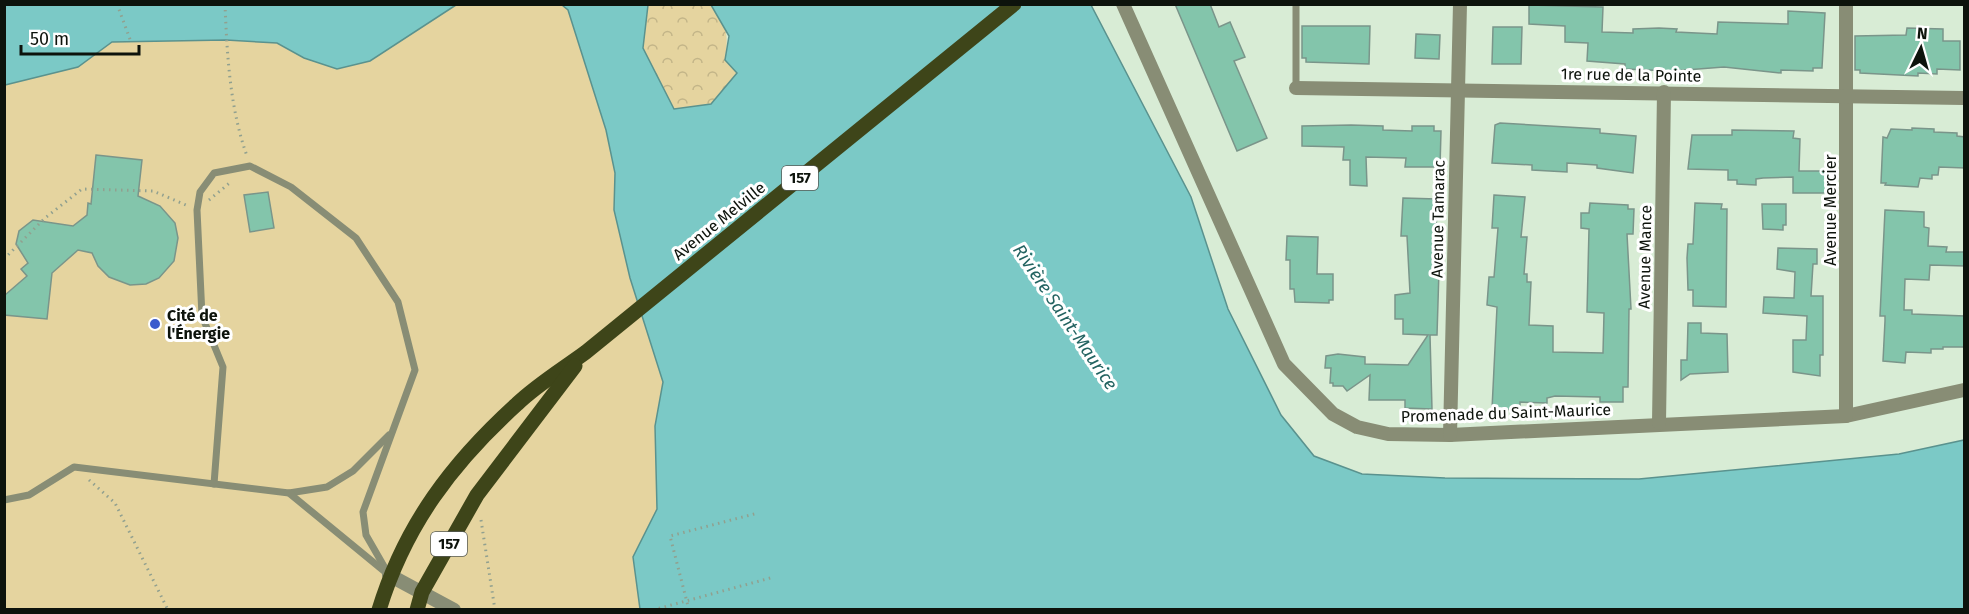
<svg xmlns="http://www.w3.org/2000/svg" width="1969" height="614" font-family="'Fira Sans',sans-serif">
	<defs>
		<pattern id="forest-crowns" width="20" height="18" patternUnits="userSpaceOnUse" patternTransform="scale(1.5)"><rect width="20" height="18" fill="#e5d49f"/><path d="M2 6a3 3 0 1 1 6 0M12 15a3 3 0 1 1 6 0" fill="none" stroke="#c3b588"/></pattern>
	</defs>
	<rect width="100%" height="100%" fill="#d8ecd5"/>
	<path fill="url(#forest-crowns)" d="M648,5H711C727,26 729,34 725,60L737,73L711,104L674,109L643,48Z"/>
	<path fill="#e5d49f" d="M562,4L568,10L606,130L615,173L614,210L630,278L663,382L655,426L657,509L633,557L640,609L5,610V85L78,67L111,42L226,40L277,43L304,58L456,5Z"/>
	<g fill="#7bc9c6" stroke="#5a928e" stroke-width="1.5">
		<path d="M5,4H456V5L370,61L337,69L304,58L277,43L226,40L112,42L78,67L5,85Z"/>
		<path d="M562,5H648L643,48L674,109L711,104L737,73L725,60L729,36L711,5H1091L1191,197L1228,309L1281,415L1314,456L1362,474L1445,478L1639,479L1899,454L1964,440V609H640L633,557L657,509L655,426L663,382L630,278L614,210L615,173L606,130L568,10Z"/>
	</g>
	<g fill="#83c5ab" stroke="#7a958a" stroke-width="1.5">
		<path d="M1175,4H1210L1219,27L1230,22L1245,57L1234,61L1267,138L1237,151Z"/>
		<path d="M1529,5L1603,7L1602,32L1633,33V29L1659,28L1677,29L1676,32L1717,34L1718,22L1788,24V11L1825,13L1822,68H1813V71L1781,70V73L1724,67L1672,71L1625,69V64L1587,61L1588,43L1565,42V26L1529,24Z"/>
		<path d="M1302,26H1370L1369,64L1306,62V58H1302Z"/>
		<path d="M1493,27H1522L1521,64H1492Z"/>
		<path d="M1907,28L1943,29V41H1960V70L1937,69V74L1918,73V76L1860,73V70H1855V36L1906,35Z"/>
		<path d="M1416,34L1440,35L1439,59L1415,58Z"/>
		<path d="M1500,123L1600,129V133L1636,136L1633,173L1597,168V165L1567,163V172L1532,170V165L1492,163L1495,125Z"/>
		<path d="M1351,125L1383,126V130L1412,131V126H1434V131H1441L1440,167H1405L1406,158L1366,157L1367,186L1350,185V160H1343L1344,147L1302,146V126Z"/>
		<path d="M1912,128L1934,129V132L1957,133V136L1965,137V168L1939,167L1938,175H1932V179L1920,178L1918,187L1885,185L1886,183H1881L1883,137L1887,138L1891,129L1912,130Z"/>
		<path d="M1732,130L1794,131L1793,138L1800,139L1799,171H1832V193H1793V177L1763,178L1756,179V185L1737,184V180H1728V170L1688,169L1692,135H1732Z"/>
		<path d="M96,155L142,160L138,196L160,206L175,223L178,238L174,261L159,278L146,284L130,285L109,277L98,266L92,253L78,250L52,273L47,319L4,315L5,295L27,276L21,269L28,263L16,244L19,231L33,220L73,226L87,215L88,203L91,204Z"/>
		<path d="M268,192L274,228L250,232L244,195Z"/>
		<path d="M1494,195L1525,197L1521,237H1527L1524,274H1527V282H1531L1529,325L1553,326V352L1603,353L1604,313L1587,312L1589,229L1581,228V213H1589L1590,203L1628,205V209H1634L1633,234H1627L1631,309H1629L1628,387H1623V402H1600V397L1555,396L1547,398V403L1520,402V410L1492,409L1497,307L1487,305L1489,277H1494L1498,228H1492Z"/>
		<path d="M1403,198L1437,199L1436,237H1440L1437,335H1430L1432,409L1405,408V400H1369L1370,375L1347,391L1343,386H1333V383H1330L1331,368H1325L1326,356L1338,354L1365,357V364L1408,365L1428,335L1403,334V319H1395V295L1410,293L1407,236H1401Z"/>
		<path d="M1695,203L1722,204L1721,209H1727L1726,307L1693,306V290H1688L1687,258L1688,244H1693Z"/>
		<path d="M1762,204H1786V225H1783V230L1763,229Z"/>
		<path d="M1885,210L1924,212V227L1929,228L1928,246L1947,247L1946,252H1965V266L1930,265L1929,280L1905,279L1904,310H1912V314L1965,316V347H1943V349H1931V353L1906,352L1905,363L1883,361L1885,321V316H1880Z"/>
		<path d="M1287,236L1318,237L1317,274H1333V300H1329V303L1295,302L1294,289H1290V260H1286Z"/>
		<path d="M1778,248L1817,249V264H1813L1811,296H1823V355H1820V376L1793,372V340H1806L1807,316L1763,313L1764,297L1794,298L1795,272L1777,269Z"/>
		<path d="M1688,323H1701V333L1727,334L1728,372L1690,374L1681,380V360H1687Z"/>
	</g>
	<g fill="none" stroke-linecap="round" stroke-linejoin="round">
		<g stroke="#91a08f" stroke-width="3" stroke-dasharray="1.5 4.5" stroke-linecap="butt">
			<path d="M117,4L131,42"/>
			<path d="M225,4C227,55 230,109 247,156"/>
			<path d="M209,200L232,181"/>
			<path d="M4,259L45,218L82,189L153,191L186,205"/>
			<path d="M89,480L115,503L168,610"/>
			<path d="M481,520L495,610"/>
			<path d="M653,610L774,577"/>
			<path d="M689,610L670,536L758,513"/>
		</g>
		<g stroke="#888d75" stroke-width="7">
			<path d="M1296,4V88"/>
			<path d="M214,484L223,367L202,316L197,210L200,192L214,173L250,166L291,187L356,238L398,302L415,370L363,512L366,535L389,575"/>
			<path d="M289,493L327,487L353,471L389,435"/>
			<path d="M4,500L29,495L74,467L289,493L384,571"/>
		</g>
		<g stroke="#888d75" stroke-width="14">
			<path d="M1123,4L1284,364L1333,414L1357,427L1388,434L1450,435L1846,416L1964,390"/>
			<path d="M1846,4V416"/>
			<path d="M1296,88L1964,98"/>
			<path d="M1659,423L1664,92"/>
			<path d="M1450,435L1460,4"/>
			<path d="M389,575L454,610"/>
		</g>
		<g stroke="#3e4519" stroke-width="15">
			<path d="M379,610C405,525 452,463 517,404C538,384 563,369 586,352L1014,4"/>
			<path d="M417,610L422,592L477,495L575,366"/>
		</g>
	</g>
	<circle fill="#3b5bcd" stroke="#fff" stroke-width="2" cx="155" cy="324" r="6"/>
	<g text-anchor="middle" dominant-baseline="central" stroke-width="6" stroke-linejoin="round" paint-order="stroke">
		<g fill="#fff" stroke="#565a55" stroke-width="1.5">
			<rect x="782" y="166" width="36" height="24" rx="4.5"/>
			<rect x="431" y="532" width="36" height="24" rx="4.5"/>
		</g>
		<g font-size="15" font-weight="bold" fill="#0d130c">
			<text x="800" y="178">157</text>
			<text x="449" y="544">157</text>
		</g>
		<g font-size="16" fill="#0d130c" stroke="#fff">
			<text transform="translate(1631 75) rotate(1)">1re rue de la Pointe</text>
			<text transform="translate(1830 210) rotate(-90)">Avenue Mercier</text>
			<text transform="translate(1438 219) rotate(-89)">Avenue Tamarac</text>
			<text transform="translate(719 221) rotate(-39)">Avenue Melville</text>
			<text transform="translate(1645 257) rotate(-89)">Avenue Mance</text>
			<text transform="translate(1506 413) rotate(-2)">Promenade du Saint-Maurice</text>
		</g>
		<g font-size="16" font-weight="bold" fill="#0d130c" stroke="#fff" text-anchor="start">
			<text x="167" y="315">Cité de<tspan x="167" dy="18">l'Énergie</tspan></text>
		</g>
		<g font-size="18" font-style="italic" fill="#236361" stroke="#fff">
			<text transform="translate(1065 317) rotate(56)">Rivière Saint-Maurice</text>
		</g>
	</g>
	<rect width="1969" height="614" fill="none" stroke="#0d130c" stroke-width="12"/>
	<g transform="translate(1921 48) rotate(5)" stroke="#ffffff" stroke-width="4.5" paint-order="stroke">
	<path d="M0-4.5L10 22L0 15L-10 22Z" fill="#0d130c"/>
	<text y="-9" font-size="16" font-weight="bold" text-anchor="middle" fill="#0d130c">N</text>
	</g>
	<path d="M21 45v9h118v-9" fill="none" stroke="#0d130c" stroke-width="3"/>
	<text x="30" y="45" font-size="18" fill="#0d130c" stroke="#ffffff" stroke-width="4.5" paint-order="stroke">50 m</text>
</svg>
